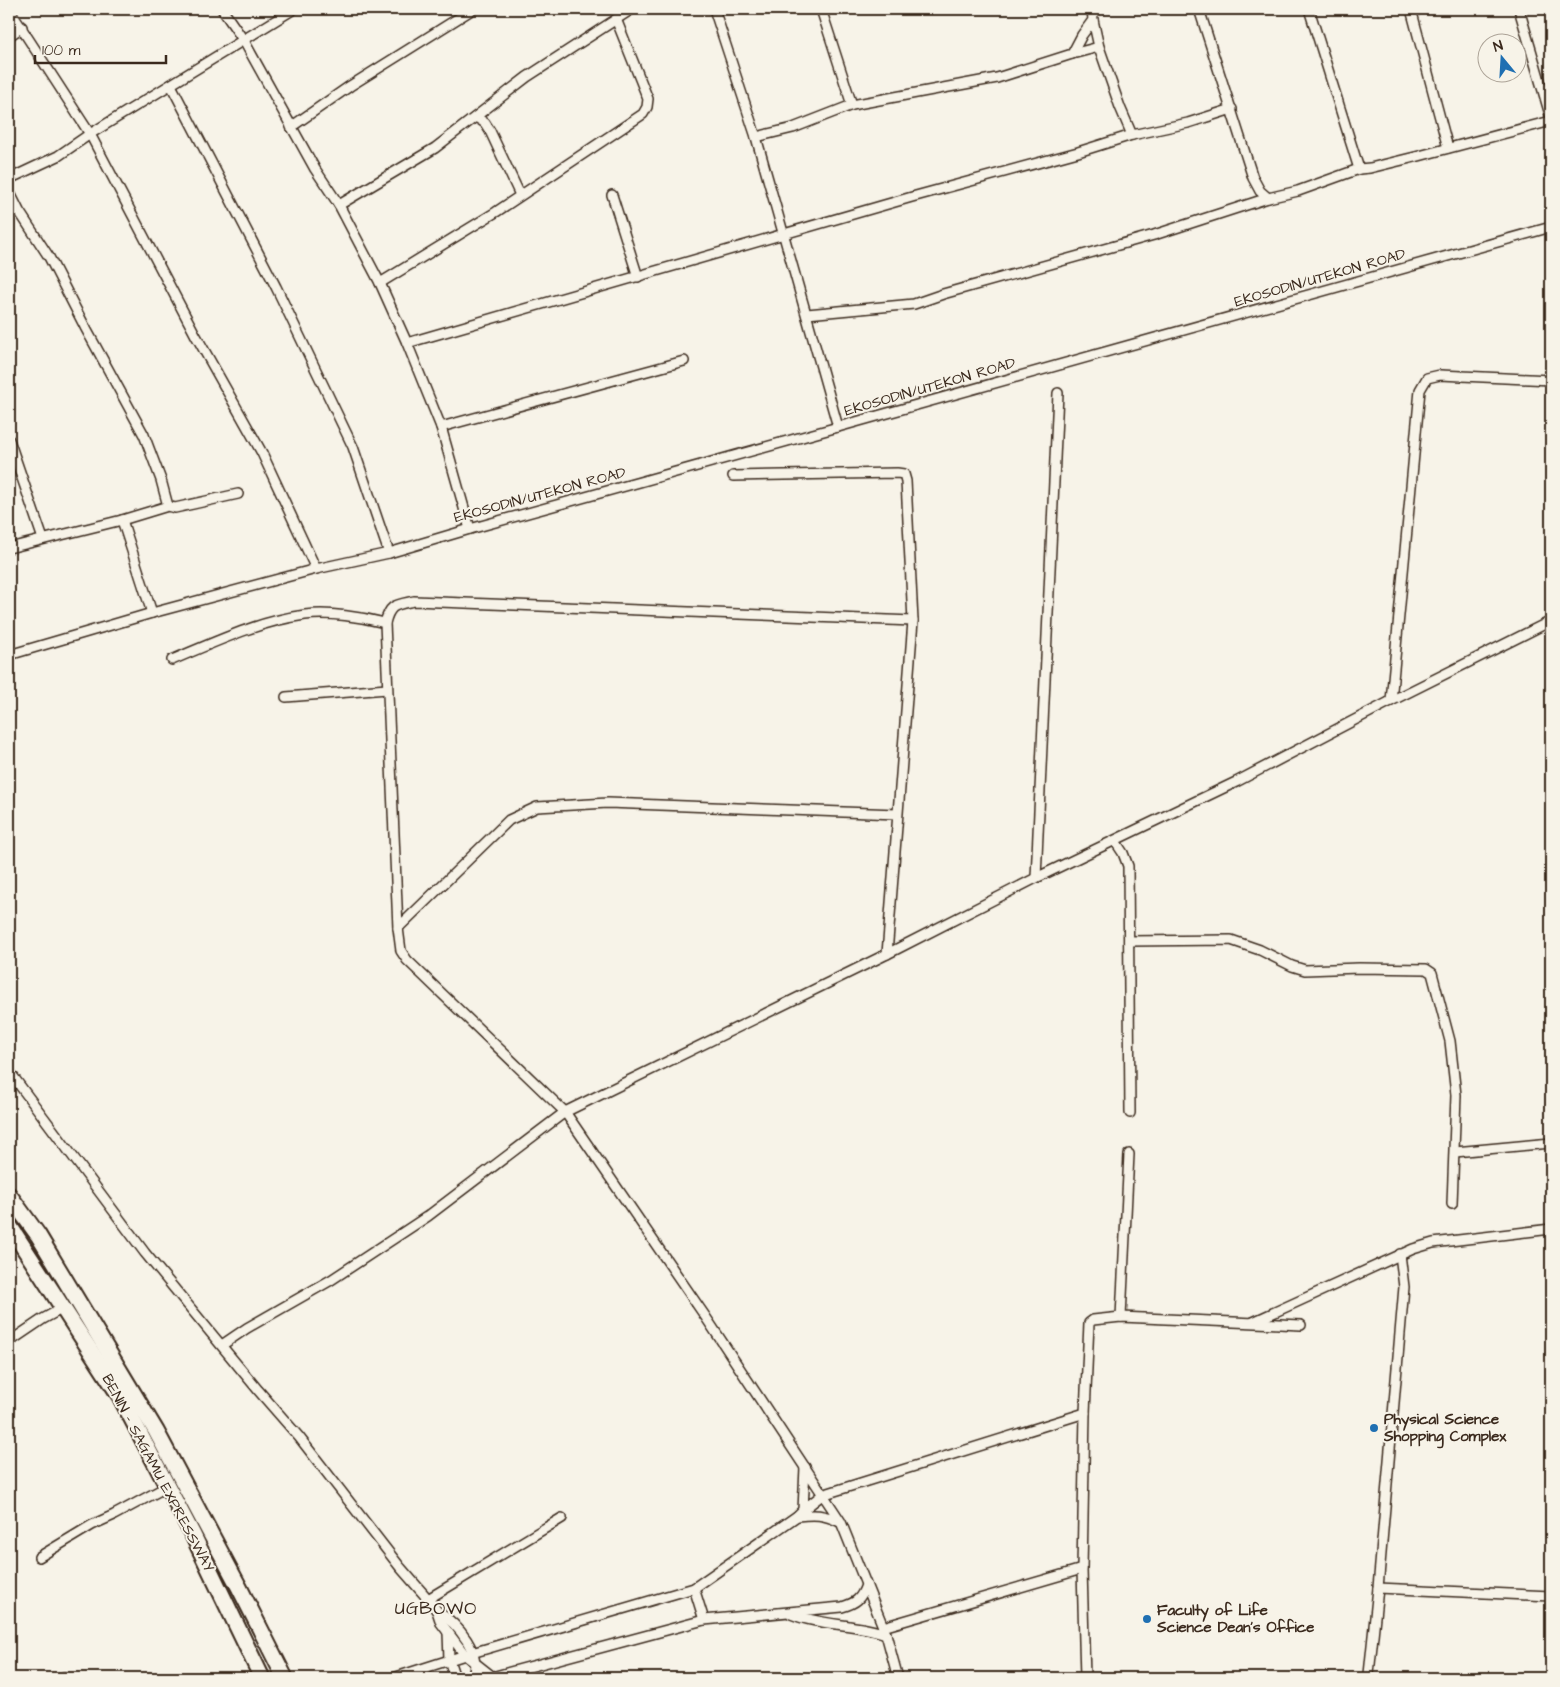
<svg xmlns="http://www.w3.org/2000/svg" width="1560" height="1687" font-family="'Architects Daughter',sans-serif">
	<rect width="100%" height="100%" fill="#f7f3e8"/>
	<filter id="ink" filterUnits="userSpaceOnUse"><feTurbulence type="fractalNoise" baseFrequency=".02" numOctaves="2"/><feDisplacementMap in="SourceGraphic" scale="10" xChannelSelector="R" yChannelSelector="G"/><feConvolveMatrix kernelMatrix="1 2 1 2 8 2 1 2 1" color-interpolation-filters="sRGB"/></filter>
	<g filter="url(#ink)">
		<g fill="none" stroke-linecap="round" stroke-linejoin="round">
			<g stroke="#3b2a1e" stroke-width="12">
				<g id="minor">
					<path d="M9,9L90,134L195,334L262,453L316,569"/>
					<path d="M222,9L244,41L315,169L339,205L380,283L407,343L441,427L470,529"/>
					<path d="M714,9L756,137L838,427"/>
					<path d="M821,9L852,105"/>
					<path d="M1199,9L1253,178L1260,191L1268,198"/>
					<path d="M1309,9L1359,169"/>
					<path d="M1411,9L1448,148"/>
					<path d="M1519,9L1551,118"/>
					<path d="M1093,20L1099,47L1120,107L1132,135"/>
					<path d="M9,36L22,27"/>
					<path d="M1072,54L1099,47"/>
					<path d="M171,85L276,287L353,447L389,553"/>
					<path d="M476,117L485,123L490,131L520,195"/>
					<path d="M291,127L350,86L473,9"/>
					<path d="M756,137L793,128L852,105L997,78L1072,54L1082,35L1093,20L1092,9"/>
					<path d="M9,179L58,156L90,134L294,9"/>
					<path d="M9,191L19,211L49,257L85,327L144,435L161,480L168,506"/>
					<path d="M612,195L638,277"/>
					<path d="M339,205L435,148L527,77L632,9"/>
					<path d="M380,283L496,212L643,114L647,107L648,99L616,19"/>
					<path d="M807,314L914,304L943,294L1154,235L1268,198L1298,191L1359,169L1370,168L1419,156L1551,121"/>
					<path d="M407,343L912,197L1078,152L1132,135L1188,123L1232,109"/>
					<path d="M441,427L684,361"/>
					<path d="M9,440L43,539"/>
					<path d="M733,476L897,473L904,474L906,481L913,621L887,954"/>
					<path d="M9,548L122,520"/>
					<path d="M152,613L122,520L168,506L175,508L238,494"/>
					<path d="M9,655L152,613L316,569L389,553L470,529L838,427L1551,227"/>
					<path d="M172,660C215,642 259,621 305,615C329,612 362,617 385,623"/>
					<path d="M286,697L387,689"/>
					<path d="M1391,701L1420,390L1427,378L1440,375L1551,380"/>
					<path d="M1115,841L1123,853L1128,866L1130,1113"/>
					<path d="M1036,878L1058,393"/>
					<path d="M398,928L509,820L537,807L608,803L897,814"/>
					<path d="M1129,941L1231,940L1260,950L1292,966L1305,970L1359,968L1426,969L1432,973L1450,1041L1456,1095L1452,1204"/>
					<path d="M9,1071L145,1253L258,1390L299,1437L400,1567L428,1599L437,1611L441,1623L465,1655L493,1677"/>
					<path d="M1455,1152L1551,1143"/>
					<path d="M1121,1317L1129,1154"/>
					<path d="M1253,1322L1413,1249L1433,1243L1551,1229"/>
					<path d="M9,1342L43,1319L63,1308"/>
					<path d="M222,1345L247,1328L331,1280L428,1216L565,1112L887,954L1036,878L1236,782L1391,701L1551,621"/>
					<path d="M803,1510L805,1467"/>
					<path d="M797,1516C815,1514 823,1514 840,1522"/>
					<path d="M39,1557L92,1525L114,1515L168,1486"/>
					<path d="M694,1588L704,1620"/>
					<path d="M1378,1588L1551,1596"/>
					<path d="M428,1599L562,1518"/>
					<path d="M437,1611C458,1624 483,1653 472,1678"/>
					<path d="M791,1614C821,1626 855,1623 886,1634"/>
					<path d="M883,1627L1082,1569"/>
					<path d="M448,1632L449,1660L455,1678"/>
					<path d="M63,1678L64,1677"/>
					<path d="M393,1678L465,1655L694,1588L797,1516L803,1510L822,1495L1085,1413"/>
					<path d="M488,1678L704,1620L842,1607C856,1603 861,1599 866,1585"/>
					<path d="M898,1678L886,1634L841,1522L705,1316L565,1112L407,960L401,951L398,928L385,623C390,604 395,605 414,601L913,621"/>
					<path d="M1085,1678L1082,1569L1085,1413L1089,1323L1093,1320L1121,1317L1301,1325"/>
					<path d="M1366,1678L1369,1674L1378,1588L1404,1287L1400,1254"/>
				</g>
			</g>
			<g stroke="#3b2a1e" stroke-width="19">
				<g id="trunk">
					<path d="M9,1195L38,1235L156,1431L239,1587L285,1678"/>
					<path d="M9,1225L120,1396L193,1535L262,1678"/>
				</g>
			</g>
			<use href="#minor" stroke="#f7f3e8" stroke-width="9"/>
			<use href="#trunk" stroke="#f7f3e8" stroke-width="15"/>
		</g>
	</g>
	<g fill="#1f6fb2" stroke="#f7f3e8" stroke-width="2">
		<circle cx="1374" cy="1428" r="5"/>
		<circle cx="1147" cy="1619" r="5"/>
	</g>
	<g text-anchor="middle" dominant-baseline="central" stroke-width="4" stroke-linejoin="round" paint-order="stroke">
		<g font-size="15" fill="#3b2a1e" stroke="#f7f3e8">
			<text transform="translate(1320 278) rotate(-16)">EKOSODIN/UTEKON ROAD</text>
			<text transform="translate(930 387) rotate(-16)">EKOSODIN/UTEKON ROAD</text>
			<text transform="translate(540 495) rotate(-15)">EKOSODIN/UTEKON ROAD</text>
			<text transform="translate(158 1473) rotate(62)">BENIN - SAGAMU EXPRESSWAY</text>
		</g>
		<g font-size="15" font-weight="bold" fill="#3b2a1e" stroke="#f7f3e8" text-anchor="start">
			<text x="1384" y="1419">Physical Science<tspan x="1384" dy="17">Shopping Complex</tspan></text>
			<text x="1157" y="1610">Faculty of Life<tspan x="1157" dy="17">Science Dean's Office</tspan></text>
		</g>
		<g font-size="18" letter-spacing="1" fill="#3b2a1e" stroke="#f7f3e8">
			<text x="436" y="1608">UGBOWO</text>
		</g>
	</g>
	<rect width="1560" height="1687" fill="none" stroke="#f7f3e8" stroke-width="30"/>
	<rect x="15" y="15" width="1530" height="1657" fill="none" stroke="#3b2a1e" stroke-width="2" filter="url(#ink)"/>
	<g transform="translate(1502 58) rotate(342)"><circle r="24" fill="#f7f3e8" stroke="#aca397"/>
	<path d="M0-4L9 19L0 12L-9 19Z" fill="#1f6fb2"/>
	<text y="-8" font-size="14" font-weight="bold" text-anchor="middle" fill="#3b2a1e">N</text>
	</g>
	<path d="M35 55v8h131v-8" fill="none" stroke="#3b2a1e" stroke-width="2.5"/>
	<text x="42" y="55" font-size="15" fill="#3b2a1e" stroke="#f7f3e8" stroke-width="4" paint-order="stroke">100 m</text>
</svg>
